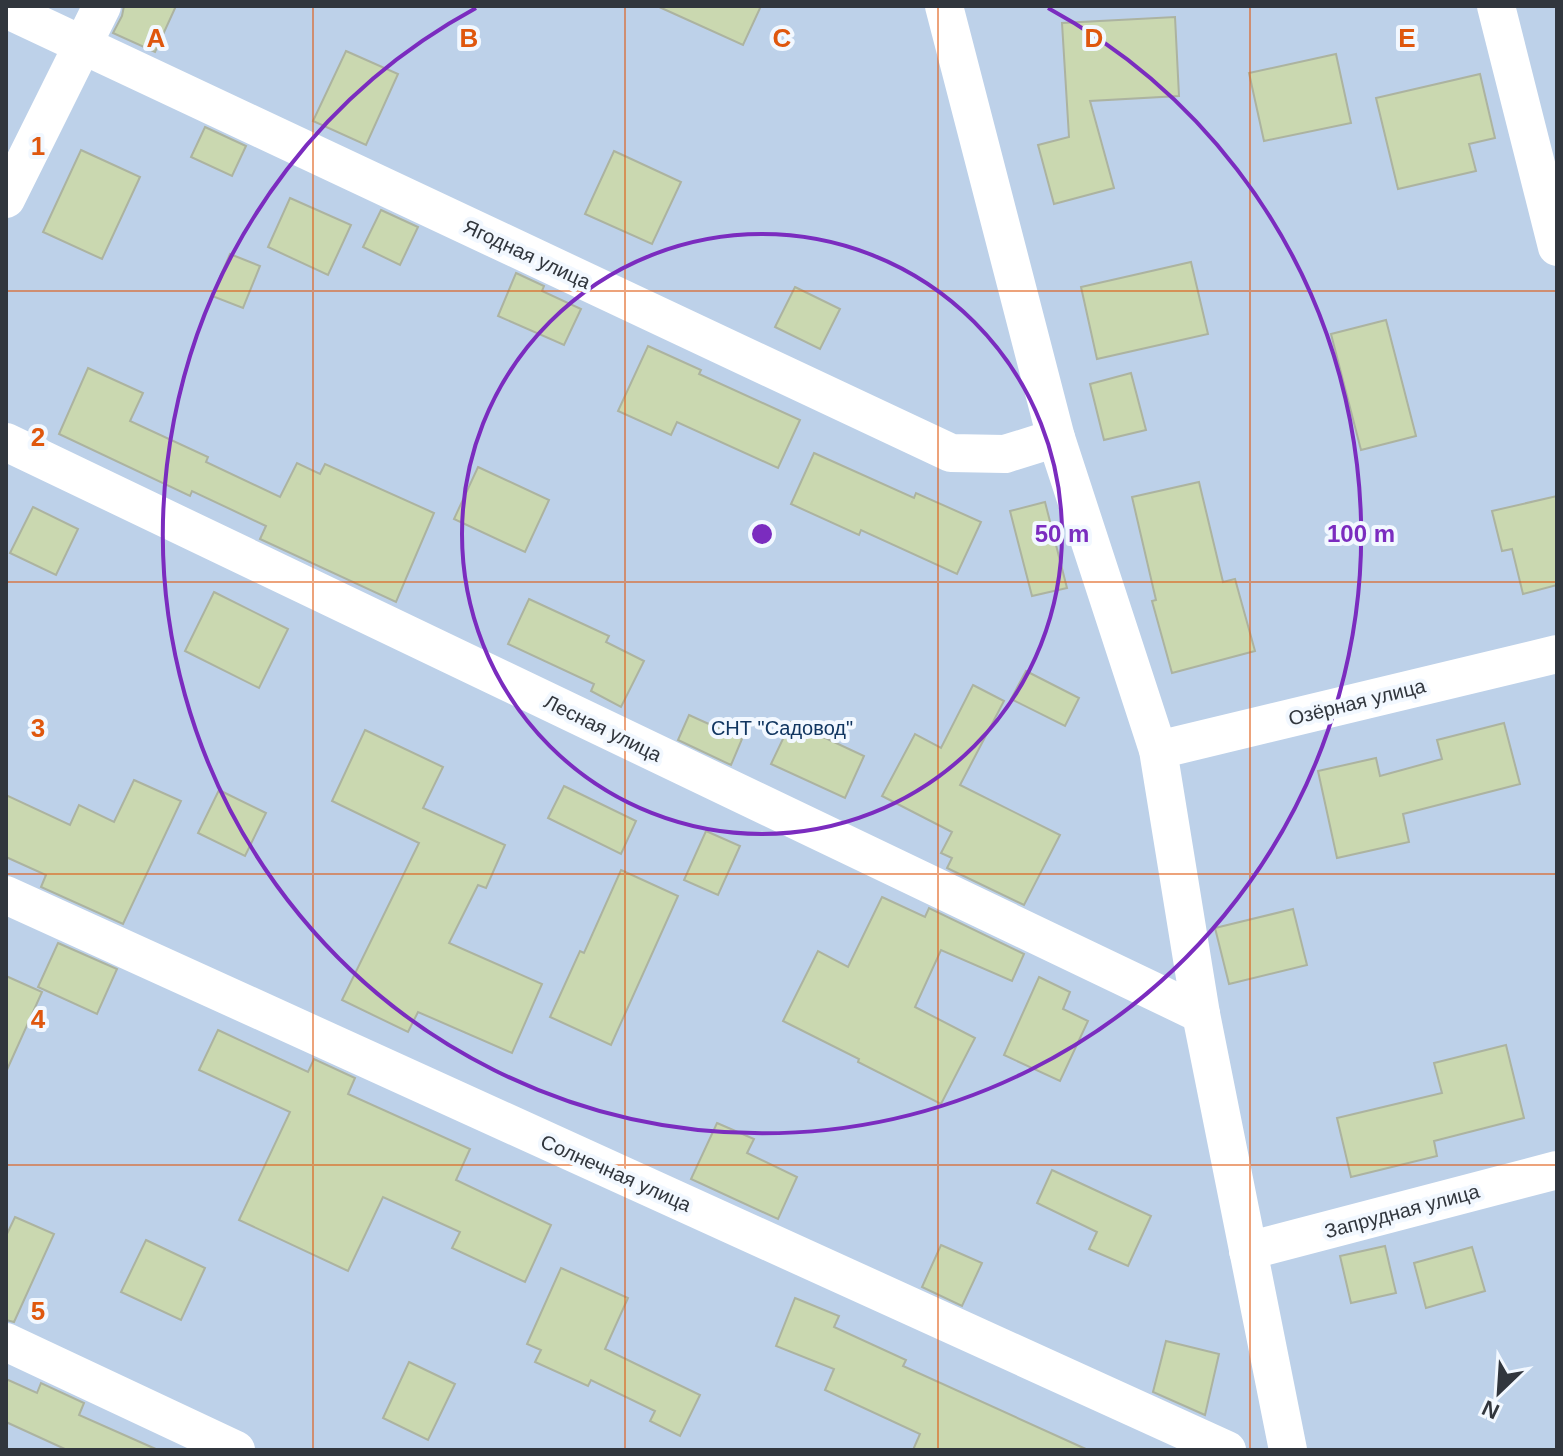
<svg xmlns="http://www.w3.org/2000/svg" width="1563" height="1456" font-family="Arial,sans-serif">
	<rect width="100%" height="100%" fill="#deebfd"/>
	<rect fill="#bdd1e9" x="6" y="6" width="1551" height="1444"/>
	<g fill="#cad8b0" stroke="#acb3a0" stroke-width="2">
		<path d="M124,6H176L155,52L113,33L122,16Z"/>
		<path d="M657,6H761L743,45Z"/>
		<path d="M1175,17L1179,96L1090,101L1114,188L1054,204L1038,145L1069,137L1062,23Z"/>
		<path d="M346,51L398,74L366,145L313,121Z"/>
		<path d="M1336,54L1351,123L1264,141L1249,73Z"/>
		<path d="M1480,74L1495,138L1469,144L1476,171L1398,189L1376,98Z"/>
		<path d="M205,127L246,146L232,176L191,157Z"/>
		<path d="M81,150L140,177L102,259L43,232Z"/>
		<path d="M614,151L681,182L652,244L585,214Z"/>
		<path d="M290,198L351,225L328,275L268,247Z"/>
		<path d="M381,210L418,227L400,265L363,247Z"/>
		<path d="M230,254L260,266L243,308L212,296Z"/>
		<path d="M1191,262L1208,334L1097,359L1081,287Z"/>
		<path d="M516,273L544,286L542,291L581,309L564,345L498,316Z"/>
		<path d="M795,287L840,309L820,349L775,327Z"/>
		<path d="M1386,320L1416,436L1361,450L1331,334Z"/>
		<path d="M648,346L701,370L699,374L800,420L778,468L677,422L671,435L618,411Z"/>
		<path d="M88,368L143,393L130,421L208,457L206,462L280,497L297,463L320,474L325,464L434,513L396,602L260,539L266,526L192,491L190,496L59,434Z"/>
		<path d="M1131,373L1146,430L1104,440L1090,384Z"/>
		<path d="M814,453L914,498L916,493L981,522L957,574L861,530L859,535L791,504Z"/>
		<path d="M478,467L549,500L525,552L454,519Z"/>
		<path d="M1199,482L1223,582L1235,579L1255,651L1172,673L1152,601L1156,600L1132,497Z"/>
		<path d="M1557,496V585L1523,594L1512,549L1502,551L1492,511Z"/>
		<path d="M1045,502L1067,588L1032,596L1010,511Z"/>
		<path d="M33,507L78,529L56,575L10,553Z"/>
		<path d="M214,592L288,629L259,688L185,651Z"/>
		<path d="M529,599L609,636L606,642L644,661L621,707L591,691L594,684L508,644Z"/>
		<path d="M1026,671L1079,698L1065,726L1011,699Z"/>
		<path d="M973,685L1004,701L960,785L1060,835L1024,905L947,868L952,858L941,853L952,832L882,796L915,734L941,748Z"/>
		<path d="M689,715L742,739L731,765L678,740Z"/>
		<path d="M791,722L864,756L845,798L771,764Z"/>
		<path d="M1504,723L1520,784L1403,814L1409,842L1337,858L1318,771L1376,758L1380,776L1442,759L1437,740Z"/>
		<path d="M365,730L443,767L423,808L505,845L486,888L478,885L449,943L542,984L512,1053L418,1012L408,1032L342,1000L419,843L332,801Z"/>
		<path d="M134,780L181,801L123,924L41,887L46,875L6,857V795L70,825L79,805L114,822Z"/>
		<path d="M564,786L636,821L621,854L548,818Z"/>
		<path d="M219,790L266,813L245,856L198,833Z"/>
		<path d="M706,831L740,846L718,895L684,880Z"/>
		<path d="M621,870L678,896L611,1045L550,1017L580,951L584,953Z"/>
		<path d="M882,897L925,917L929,908L1024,954L1012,981L941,950L915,1007L975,1038L941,1104L858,1062L859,1059L783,1021L818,951L848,967Z"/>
		<path d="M1293,909L1307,965L1229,984L1215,928Z"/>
		<path d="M58,943L117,969L97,1014L38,987Z"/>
		<path d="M6,976L42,992L6,1072Z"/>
		<path d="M1039,977L1070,992L1063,1009L1088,1021L1060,1081L1004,1055Z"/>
		<path d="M218,1030L308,1072L314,1059L355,1078L348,1094L470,1149L456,1180L551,1225L525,1282L452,1248L460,1232L383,1197L348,1271L239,1220L290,1112L199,1070Z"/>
		<path d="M1506,1045L1524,1118L1434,1141L1437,1156L1351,1177L1337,1118L1442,1093L1434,1063Z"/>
		<path d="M717,1123L754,1139L747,1153L797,1177L778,1219L691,1179Z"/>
		<path d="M1052,1170L1151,1216L1128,1266L1089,1249L1097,1232L1037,1203Z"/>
		<path d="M15,1217L54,1234L14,1322L6,1320V1236Z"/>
		<path d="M146,1240L205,1268L181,1320L121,1292Z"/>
		<path d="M941,1245L982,1263L962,1306L922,1287Z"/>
		<path d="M1385,1246L1396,1293L1351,1303L1340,1256Z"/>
		<path d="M1472,1247L1485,1291L1426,1308L1414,1263Z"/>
		<path d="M561,1268L628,1298L605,1349L700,1395L680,1436L650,1421L655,1411L591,1380L588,1386L535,1362L541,1350L527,1344Z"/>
		<path d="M795,1298L839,1316L834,1327L906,1360L903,1366L1088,1450H913L920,1434L825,1390L834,1369L776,1346Z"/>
		<path d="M1166,1341L1219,1354L1205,1415L1153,1392Z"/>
		<path d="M409,1362L455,1384L428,1440L383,1418Z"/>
		<path d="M6,1379L37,1393L41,1383L84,1403L79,1415L158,1450H67L6,1422Z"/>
	</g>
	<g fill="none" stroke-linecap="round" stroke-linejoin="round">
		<g stroke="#fff" stroke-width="38">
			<path d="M944,6L1056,438L1158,750L1201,1014L1288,1450"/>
			<path d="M1496,6L1557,247"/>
			<path d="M6,9L951,453L1005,454L1056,438"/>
			<path d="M6,199L102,6"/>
			<path d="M6,442L1201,1014"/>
			<path d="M1158,750L1557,654"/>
			<path d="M6,895L1227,1450"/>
			<path d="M1248,1251L1557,1170"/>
			<path d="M6,1342L236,1450"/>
		</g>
	</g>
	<path fill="none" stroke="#df570e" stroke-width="2" stroke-opacity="0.55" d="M313,6V1450M625,6V1450M938,6V1450M1250,6V1450M6,291H1557M6,582H1557M6,874H1557M6,1165H1557"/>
	<g fill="none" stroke="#7b2cbf" stroke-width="4">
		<circle cx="762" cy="534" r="300"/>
		<path d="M1048 8A599 599 0 1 1 476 8"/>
	</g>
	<g text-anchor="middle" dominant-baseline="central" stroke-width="8" stroke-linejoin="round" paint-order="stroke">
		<g font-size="20" fill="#31363d" stroke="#f2f8ff">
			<text transform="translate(527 254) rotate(25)">Ягодная улица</text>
			<text transform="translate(1357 702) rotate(-14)">Озёрная улица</text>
			<text transform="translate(603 728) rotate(26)">Лесная улица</text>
			<text transform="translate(616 1173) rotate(24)">Солнечная улица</text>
			<text transform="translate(1402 1211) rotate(-15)">Запрудная улица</text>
		</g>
		<g font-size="20" fill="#113660" stroke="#f2f8ff">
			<text x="782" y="728">СНТ "Садовод"</text>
		</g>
	</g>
	<g font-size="26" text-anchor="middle" font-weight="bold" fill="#df570e" stroke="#f2f8ff" stroke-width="8" stroke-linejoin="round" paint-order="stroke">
		<text x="156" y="47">A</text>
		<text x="469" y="47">B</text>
		<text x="782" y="47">C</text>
		<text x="1094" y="47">D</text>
		<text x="1407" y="47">E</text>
		<text x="38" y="155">1</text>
		<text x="38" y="446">2</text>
		<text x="38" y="737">3</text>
		<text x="38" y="1028">4</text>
		<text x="38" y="1320">5</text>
	</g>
	<circle cx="762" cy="534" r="12" fill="#7b2cbf" stroke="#f2f8ff" stroke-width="4"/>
	<g font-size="24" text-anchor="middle" font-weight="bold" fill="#7b2cbf" stroke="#f2f8ff" stroke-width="8" stroke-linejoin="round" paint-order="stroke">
		<text x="1062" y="542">50 m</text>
		<text x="1361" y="542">100 m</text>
	</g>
	<rect width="1563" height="1456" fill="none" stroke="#31363d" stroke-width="16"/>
	<g transform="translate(1499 1392) rotate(205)" stroke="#f2f8ff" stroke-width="6" paint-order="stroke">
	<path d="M0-6L14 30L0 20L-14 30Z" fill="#31363d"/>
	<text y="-12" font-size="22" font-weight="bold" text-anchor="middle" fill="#31363d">N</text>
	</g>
</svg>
